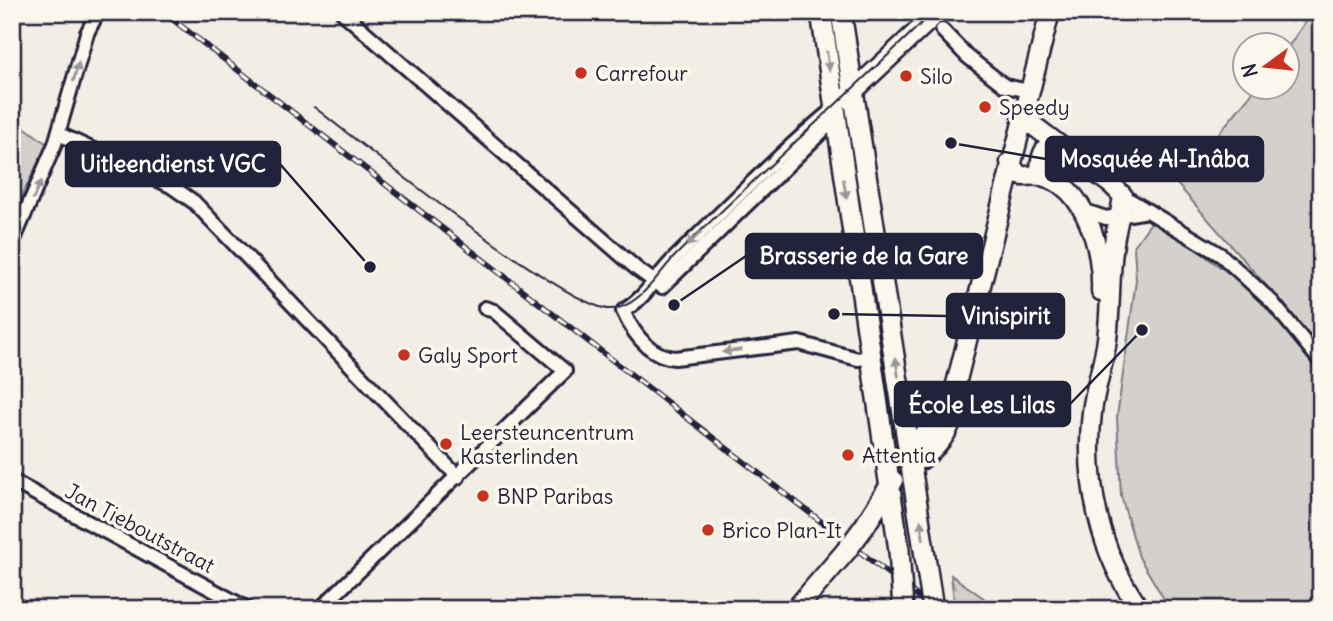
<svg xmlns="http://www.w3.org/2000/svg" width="1333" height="621" font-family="Delius,sans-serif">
	<defs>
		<pattern id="forest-firs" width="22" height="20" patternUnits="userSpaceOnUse" patternTransform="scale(1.75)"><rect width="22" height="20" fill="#d4d1cc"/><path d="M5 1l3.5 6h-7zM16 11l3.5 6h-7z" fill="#b6b3b0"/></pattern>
	</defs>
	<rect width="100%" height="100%" fill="#f2eee5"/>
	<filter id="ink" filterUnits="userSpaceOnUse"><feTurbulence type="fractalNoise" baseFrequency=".0143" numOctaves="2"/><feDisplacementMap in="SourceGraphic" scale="14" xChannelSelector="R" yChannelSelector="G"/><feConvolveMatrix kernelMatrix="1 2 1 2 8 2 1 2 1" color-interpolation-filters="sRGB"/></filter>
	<g filter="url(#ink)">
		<g fill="#d4d1cc" stroke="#7b7a84" stroke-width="2">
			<path d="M1312,12H1321V348L1177,184L1256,88H1288V47Z"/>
			<path d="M12,118L47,144L12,217Z"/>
			<path d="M1152,221L1188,243L1236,279L1275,316L1321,375V609H1170L1139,557L1121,496L1117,417L1136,280L1134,246Z"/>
		</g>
		<path fill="url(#forest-firs)" stroke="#7b7a84" stroke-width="2" d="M951,575L999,609H955Z"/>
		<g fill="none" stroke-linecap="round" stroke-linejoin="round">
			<g stroke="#22223b" stroke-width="18">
				<g id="street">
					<path d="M342,12L637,269L662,287L838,116"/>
					<path d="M942,30L968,57L1005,86L1029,91"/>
					<path d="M833,109C778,155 727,207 676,257C657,275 646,298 623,311C633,333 649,356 675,358L799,343L858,359L871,357"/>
					<path d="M59,134L171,186L194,202L458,477"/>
					<path d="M1123,196L1221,255L1272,302L1321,362"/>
					<path d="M1082,210L1106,218L1148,211"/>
					<path d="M12,244L55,144L87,33L98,12"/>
					<path d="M12,481L248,609"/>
					<path d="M320,609L565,371L494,311L485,308"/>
				</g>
			</g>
			<g stroke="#22223b" stroke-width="23">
				<g id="secondary">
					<path d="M846,98L938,12"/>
					<path d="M1022,117L1112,185L1123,196C1121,212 1116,228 1114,243C1109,275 1111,307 1107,339C1104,363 1095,387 1092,412C1084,480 1099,553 1140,609"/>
					<path d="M1010,162C1022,184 1022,173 1041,176C1086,185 1103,252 1101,291"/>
					<path d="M1040,176C1040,161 1041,152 1051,142"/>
					<path d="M953,396C957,423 943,443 922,459L912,454L914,443L936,423L953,396L1050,12"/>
				</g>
			</g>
			<g stroke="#22223b" stroke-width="24">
				<g id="primary">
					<path d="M821,12L899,550"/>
					<path d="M841,12L928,576"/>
					<path d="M864,527L893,481"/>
					<path d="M796,609L846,551"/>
				</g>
			</g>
			<use href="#street" stroke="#fbf7ec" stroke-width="12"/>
			<use href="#secondary" stroke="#fbf7ec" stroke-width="18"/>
			<use href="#primary" stroke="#fbf7ec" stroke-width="19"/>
			<path stroke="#22223b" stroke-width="2" d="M314,107C357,141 571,311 611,309C640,308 659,271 678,253C762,171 849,94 933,12"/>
			<g stroke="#22223b" stroke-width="6">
				<path id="rail" d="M163,12L934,609"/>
			</g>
			<use href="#rail" stroke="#fbf7ec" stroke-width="3.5" stroke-dasharray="10" stroke-linecap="butt"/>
			<g stroke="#22223b" stroke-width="24" stroke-linecap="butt">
				<g id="primary-bridge">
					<path d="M899,550L903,609"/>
					<path d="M846,551L864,527"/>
					<path d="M928,576L933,609"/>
				</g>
			</g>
			<use href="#primary-bridge" stroke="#fbf7ec" stroke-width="19"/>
		</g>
		<defs><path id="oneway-solid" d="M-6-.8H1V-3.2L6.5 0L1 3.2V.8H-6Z" transform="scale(1.75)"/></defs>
		<g fill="#99979c">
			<use href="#oneway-solid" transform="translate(828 61) rotate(82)"/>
			<use href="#oneway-solid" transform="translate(76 72) rotate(-74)"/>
			<use href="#oneway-solid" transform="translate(845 189) rotate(81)"/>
			<use href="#oneway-solid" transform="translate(37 190) rotate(-67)"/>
			<use href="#oneway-solid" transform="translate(694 239) rotate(136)"/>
			<use href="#oneway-solid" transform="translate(732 351) rotate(173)"/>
			<use href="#oneway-solid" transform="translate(897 367) rotate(-98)"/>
			<use href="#oneway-solid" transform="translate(922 530) rotate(-98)"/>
		</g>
	</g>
	<g fill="#c8321e" stroke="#fbf7ec" stroke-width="2.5">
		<circle cx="581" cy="73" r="7"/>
		<circle cx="906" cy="76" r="7"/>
		<circle cx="985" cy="107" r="7"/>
		<circle cx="404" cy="355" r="7"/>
		<circle cx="446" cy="444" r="7"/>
		<circle cx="848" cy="455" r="7"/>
		<circle cx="483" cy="496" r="7"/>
		<circle cx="708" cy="530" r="7"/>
	</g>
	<g text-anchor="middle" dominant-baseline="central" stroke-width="7" stroke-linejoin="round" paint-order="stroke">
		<g font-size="21" fill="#22223b" stroke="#fbf7ec" text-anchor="start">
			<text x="595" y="73">Carrefour</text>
			<text x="920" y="76">Silo</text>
			<text x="999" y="107">Speedy</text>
			<text x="418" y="355">Galy Sport</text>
			<text x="460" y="432">Leersteuncentrum<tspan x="460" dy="24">Kasterlinden</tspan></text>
			<text x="862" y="455">Attentia</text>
			<text x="497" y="496">BNP Paribas</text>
			<text x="722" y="530">Brico Plan-It</text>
		</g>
		<g font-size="21" fill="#22223b" stroke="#fbf7ec">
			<text transform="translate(140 528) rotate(28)">Jan Tieboutstraat</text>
		</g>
	</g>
	<path fill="none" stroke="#22223b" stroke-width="2.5" d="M951 143L1046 159M370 267L280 164M674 305L746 256M834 314L947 316M1142 330L1070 404"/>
	<g fill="#22223b" stroke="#fbf7ec" stroke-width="2.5">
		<circle cx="951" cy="143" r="7"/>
		<circle cx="370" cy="267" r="7"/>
		<circle cx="674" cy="305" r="7"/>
		<circle cx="834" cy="314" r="7"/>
		<circle cx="1142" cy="330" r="7"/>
	</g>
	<g fill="#22223b" stroke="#22223b" stroke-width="2.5">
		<rect x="1046" y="137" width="217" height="44" rx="7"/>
		<rect x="66" y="142" width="214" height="44" rx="7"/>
		<rect x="746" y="234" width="236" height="44" rx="7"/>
		<rect x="947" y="294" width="117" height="44" rx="7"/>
		<rect x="895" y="382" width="175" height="44" rx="7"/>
	</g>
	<g font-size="23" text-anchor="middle" font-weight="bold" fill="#fff">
		<text x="1155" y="167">Mosquée Al-Inâba</text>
		<text x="173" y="172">Uitleendienst VGC</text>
		<text x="864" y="264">Brasserie de la Gare</text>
		<text x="1006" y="324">Vinispirit</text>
		<text x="982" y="413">École Les Lilas</text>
	</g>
	<rect width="1333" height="621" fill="none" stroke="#fbf7ec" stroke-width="42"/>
	<rect x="21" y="21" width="1291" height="579" fill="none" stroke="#22223b" stroke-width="2.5" filter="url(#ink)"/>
	<g transform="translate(1266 66) rotate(255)"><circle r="33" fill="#fbf7ec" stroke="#a4a2a5" stroke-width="2"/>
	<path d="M0-5L12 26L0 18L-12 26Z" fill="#c8321e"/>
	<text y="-10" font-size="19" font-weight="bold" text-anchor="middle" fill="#22223b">N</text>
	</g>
</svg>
